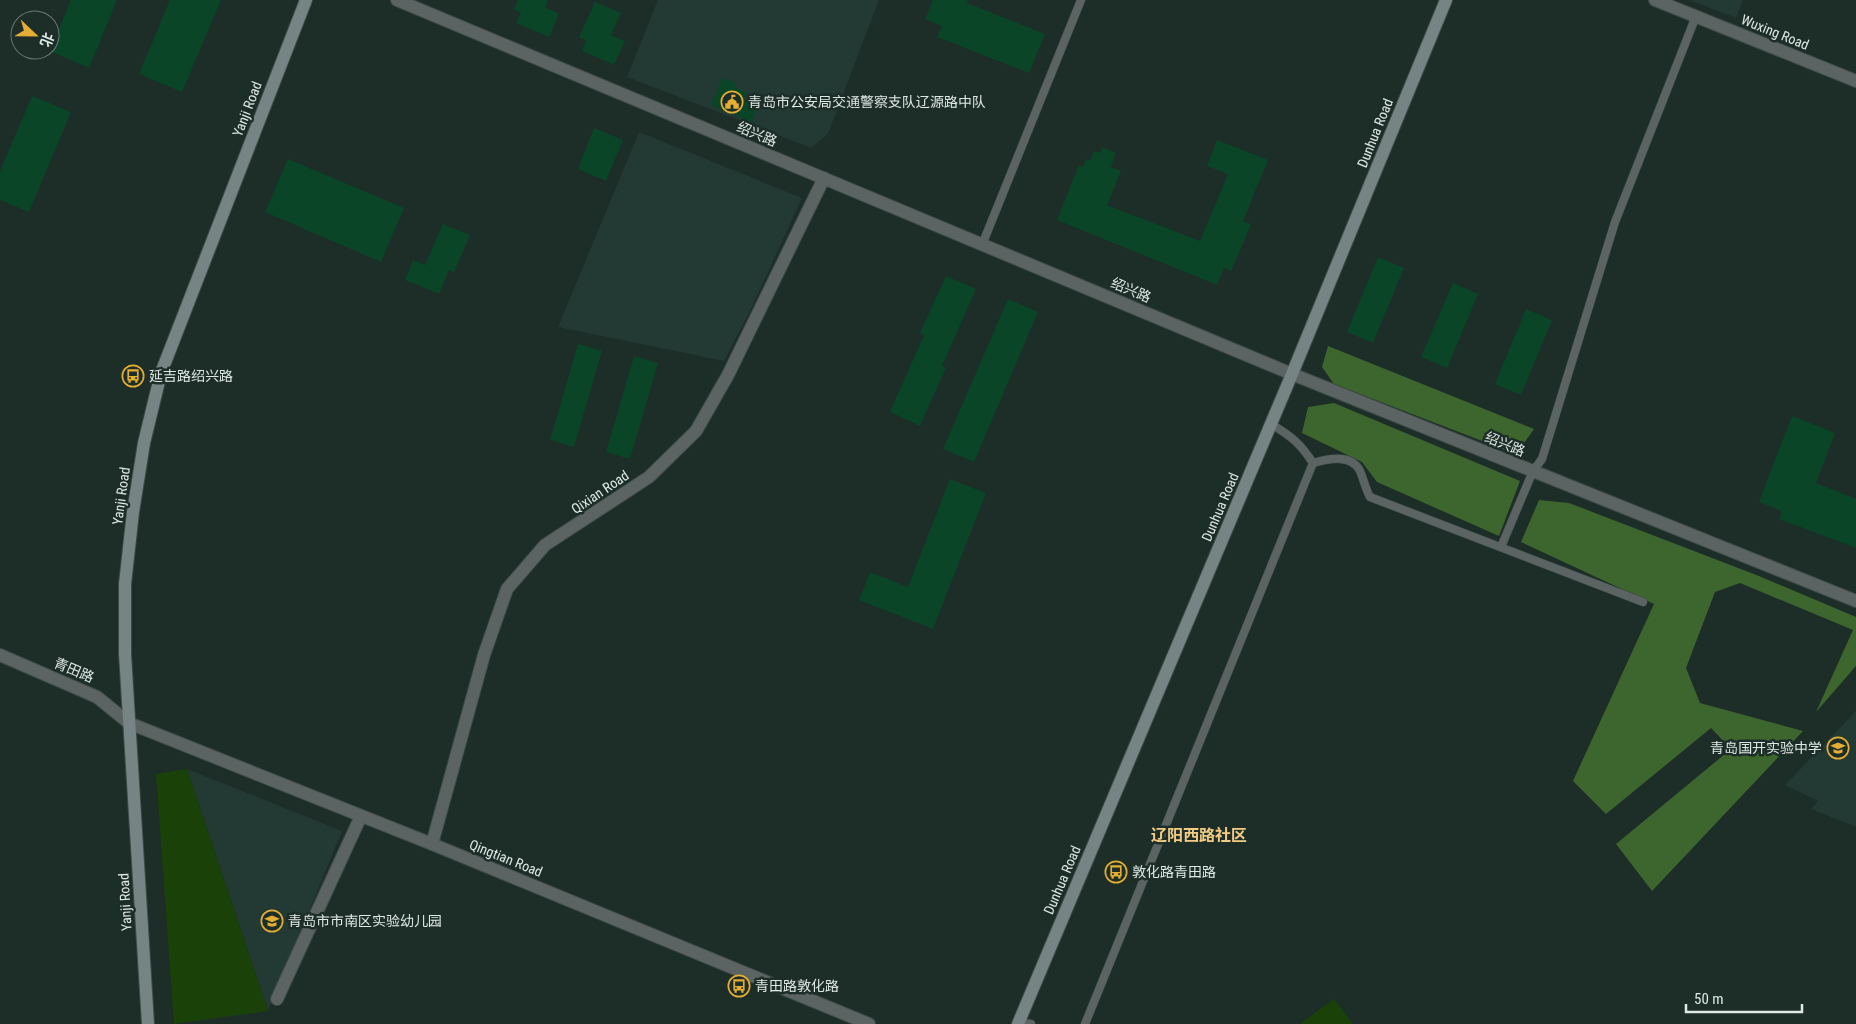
<svg xmlns="http://www.w3.org/2000/svg" width="1856" height="1024" font-family="'Roboto Condensed','Noto Sans SC',sans-serif">
	<rect width="100%" height="100%" fill="#1d2d28"/>
	<g fill="#223a33">
		<path d="M658,0H879L828,134L811,148L627,77Z"/>
		<path d="M1690,0H1743L1736,18Z"/>
		<path d="M639,132L802,198L751,309L724,361L558,327Z"/>
		<path d="M1856,711V827L1811,809L1818,801L1785,785Z"/>
		<path d="M187,769L342,831L268,1011Z"/>
	</g>
	<g fill="#1a4108">
		<path d="M187,769L268,1011L174,1024L156,774Z"/>
		<path d="M1334,999L1353,1024H1300Z"/>
	</g>
	<g fill="#3d662e">
		<path d="M1328,346L1534,429L1516,454L1334,384L1322,367Z"/>
		<path d="M1334,403L1520,481L1499,536L1377,482L1362,462L1302,433L1308,407Z"/>
		<path d="M1539,500L1569,503L1759,576L1856,617V666L1816,712L1853,630L1740,583L1715,592L1686,668L1700,703L1803,731L1652,891L1616,844L1731,749L1711,728L1606,814L1573,781L1654,604L1521,542Z"/>
	</g>
	<g fill="#0a4528">
		<path d="M71,0H117L89,68L50,51Z"/>
		<path d="M170,0H221L182,92L139,74Z"/>
		<path d="M518,0H548L545,7L559,14L549,37L516,23L521,13L514,9Z"/>
		<path d="M933,0H968L967,3L1045,34L1029,73L937,37L942,26L925,19Z"/>
		<path d="M595,2L621,13L611,35L625,41L614,65L582,51L586,40L579,37Z"/>
		<path d="M722,78L736,83L734,87L747,93L745,99L759,105L752,122L711,105Z"/>
		<path d="M32,96L71,112L29,212L0,200V171Z"/>
		<path d="M594,128L623,140L606,181L578,169Z"/>
		<path d="M1217,140L1268,160L1243,221L1251,224L1245,239L1231,271L1224,268L1217,285L1057,220L1079,165L1083,167L1086,159L1090,161L1094,151L1100,153L1102,147L1116,153L1111,167L1121,171L1107,205L1200,241L1228,174L1207,166Z"/>
		<path d="M288,159L404,208L381,262L265,212Z"/>
		<path d="M443,224L470,235L454,272L449,270L439,294L405,280L413,260L425,265Z"/>
		<path d="M1378,257L1404,268L1373,343L1347,332Z"/>
		<path d="M946,276L976,289L942,366L946,368L920,426L890,412L924,335L920,333Z"/>
		<path d="M1453,283L1478,294L1447,368L1421,357Z"/>
		<path d="M1008,299L1038,312L974,462L943,449Z"/>
		<path d="M1526,309L1552,320L1521,395L1495,384Z"/>
		<path d="M578,344L602,351L574,447L550,440Z"/>
		<path d="M634,356L658,363L630,459L606,452Z"/>
		<path d="M1792,416L1835,433L1816,483L1856,499V548L1779,519L1782,511L1759,502Z"/>
		<path d="M950,479L986,493L933,629L859,600L870,572L908,587Z"/>
	</g>
	<g fill="none" stroke-linecap="round" stroke-linejoin="round">
		<g stroke="#3c4b46" stroke-width="9">
			<g id="service">
				<path d="M982,245L1081,0"/>
				<path d="M1313,463C1327,459 1351,453 1360,471C1364,480 1365,488 1370,497L1643,602"/>
				<path d="M1501,547L1533,471L1542,459L1615,222L1696,16"/>
				<path d="M1019,1022L1031,1024"/>
				<path d="M1085,1024L1313,463C1300,443 1291,436 1271,424"/>
			</g>
		</g>
		<g stroke="#3c4b46" stroke-width="14">
			<g id="minor">
				<path d="M1655,0L1856,81"/>
				<path d="M0,655L97,697L129,723L432,844L869,1024"/>
				<path d="M432,844L484,655L507,589L545,545L649,477L696,431L728,375L824,178"/>
				<path d="M277,999L361,816"/>
			</g>
		</g>
		<g stroke="#3c4b46" stroke-width="14">
			<path id="tertiary" d="M397,0L1292,374L1856,601"/>
		</g>
		<g stroke="#3c4b46" stroke-width="14">
			<g id="secondary">
				<path d="M148,1024L125,654V584L133,512L144,443L161,373L306,0"/>
				<path d="M1018,1024L1292,374L1446,0"/>
			</g>
		</g>
		<use href="#service" stroke="#5b6363" stroke-width="8"/>
		<use href="#minor" stroke="#5b6363" stroke-width="12"/>
		<use href="#tertiary" stroke="#5b6363" stroke-width="12"/>
		<use href="#secondary" stroke="#778484" stroke-width="12"/>
	</g>
	<defs>
		<g id="civic-ring" transform="scale(1.125)"><circle r="9.5" fill="#1d2d28" stroke="#e4ae35" stroke-width="1.5"/><path d="M-.6-6.5H3V-4.5H.6V-3L4-1V1h2V6H-6V1h2V-1L-.6-3ZM-1.2 2.5V6h2.4V2.5Z" fill="#e4ae35"/></g>
		<g id="bus-ring" transform="scale(1.125)"><circle r="9.5" fill="#1d2d28" stroke="#e4ae35" stroke-width="1.5"/><path d="M-5-6H5V4H4V6H2V4H-2V6H-4V4H-5ZM-3.5-4V0h7V-4ZM-3.5 1.2v1.5H-2V1.2ZM2 1.2v1.5H3.5V1.2Z" fill="#e4ae35"/></g>
		<g id="school-ring" transform="scale(1.125)"><circle r="9.5" fill="#1d2d28" stroke="#e4ae35" stroke-width="1.5"/><path d="M0-5L7-2L0 1L-7-2ZM-4 1L0 2.5L4 1V4Q0 6-4 4Z" fill="#e4ae35"/></g>
	</defs>
	<g fill-rule="evenodd">
		<use href="#civic-ring" x="732" y="102"/>
		<use href="#bus-ring" x="133" y="376"/>
		<use href="#school-ring" x="1838" y="748"/>
		<use href="#bus-ring" x="1116" y="872"/>
		<use href="#school-ring" x="272" y="921"/>
		<use href="#bus-ring" x="739" y="986"/>
	</g>
	<g text-anchor="middle" dominant-baseline="central" stroke-width="5" stroke-linejoin="round" paint-order="stroke">
		<g font-size="14" fill="#dee8e5" stroke="#1d2d28">
			<text transform="translate(1775 32) rotate(22)">Wuxing Road</text>
			<text transform="translate(247 109) rotate(-69)">Yanji Road</text>
			<text transform="translate(1375 133) rotate(-68)">Dunhua Road</text>
			<text transform="translate(757 134) rotate(23)">绍兴路</text>
			<text transform="translate(1131 290) rotate(23)">绍兴路</text>
			<text transform="translate(1505 444) rotate(22)">绍兴路</text>
			<text transform="translate(600 492) rotate(-34)">Qixian Road</text>
			<text transform="translate(121 496) rotate(-82)">Yanji Road</text>
			<text transform="translate(1220 507) rotate(-67)">Dunhua Road</text>
			<text transform="translate(74 670) rotate(23)">青田路</text>
			<text transform="translate(506 858) rotate(22)">Qingtian Road</text>
			<text transform="translate(1062 880) rotate(-67)">Dunhua Road</text>
			<text transform="translate(125 902) rotate(-93)">Yanji Road</text>
		</g>
		<g font-size="14" fill="#dee8e5" stroke="#1d2d28" text-anchor="start">
			<text x="748" y="102">青岛市公安局交通警察支队辽源路中队</text>
			<text x="149" y="376">延吉路绍兴路</text>
			<text x="1822" y="748" text-anchor="end">青岛国开实验中学</text>
			<text x="1132" y="872">敦化路青田路</text>
			<text x="288" y="921">青岛市市南区实验幼儿园</text>
			<text x="755" y="986">青田路敦化路</text>
		</g>
		<g font-size="16" font-weight="bold" fill="#f2cc84" stroke="#1d2d28">
			<text x="1199" y="835">辽阳西路社区</text>
		</g>
	</g>
	<g transform="translate(35 35) rotate(112)"><circle r="24" fill="#1d2d28" stroke="#6a7874"/>
	<path d="M0-4L9 19L0 12L-9 19Z" fill="#e4ae35"/>
	<text y="-8" font-size="14" font-weight="bold" text-anchor="middle" fill="#dee8e5">北</text>
	</g>
	<path d="M1686 1004v8h116v-8" fill="none" stroke="#dee8e5" stroke-width="2.5"/>
	<text x="1694" y="1004" font-size="15" fill="#dee8e5" stroke="#1d2d28" stroke-width="4" paint-order="stroke">50 m</text>
</svg>
